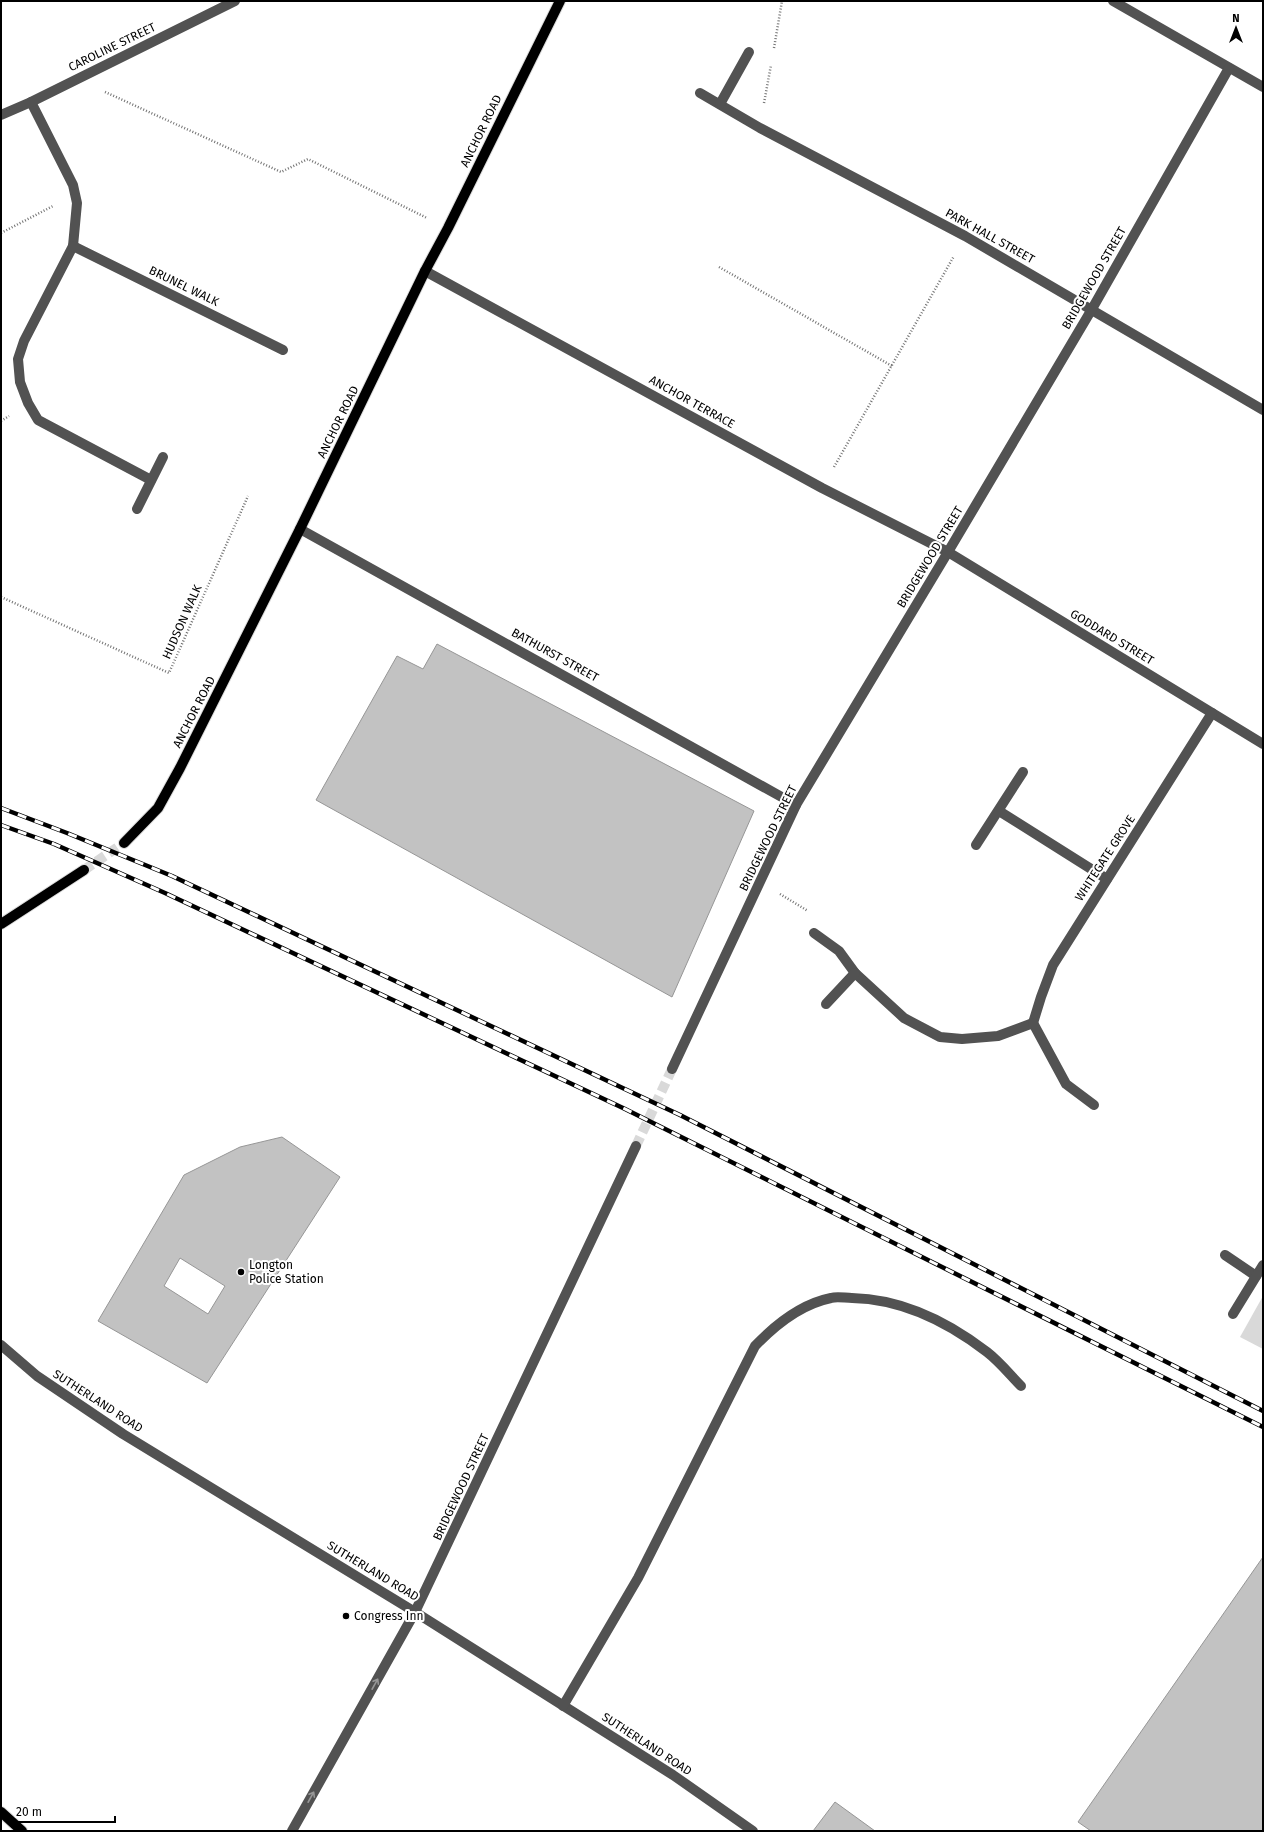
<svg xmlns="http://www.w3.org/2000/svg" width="1264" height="1832" font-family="'Fira Sans',sans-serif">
	<rect width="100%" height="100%" fill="#fff"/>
	<path fill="#d9d9d9" d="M1263,1296V1349L1240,1337Z"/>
	<g fill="#c2c2c2" stroke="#969696" fill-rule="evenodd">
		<path d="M437,644L754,811L672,997L316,800L397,656L423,669Z"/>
		<path d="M282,1137L340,1177L207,1383L98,1321L184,1175L240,1147ZM180,1258L225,1286L208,1314L164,1286Z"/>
		<path d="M1263,1557V1831H1091L1078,1822Z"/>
		<path d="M835,1802L875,1831H813Z"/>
	</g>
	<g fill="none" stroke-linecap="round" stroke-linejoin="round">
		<path stroke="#d9d9d9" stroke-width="10" stroke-dasharray="10 5" stroke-linecap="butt" d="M636,1146L672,1069"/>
		<path stroke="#d9d9d9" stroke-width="10" stroke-dasharray="10 5" stroke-linecap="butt" d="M84,870L124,843"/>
		<g stroke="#dbdbdb" stroke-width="12">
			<g id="major">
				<path d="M124,843L158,808L180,768L300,529L425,271L448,228L560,1"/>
				<path d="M1,924L84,870"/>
				<path d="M1,1812L22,1831"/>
			</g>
		</g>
		<g stroke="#747474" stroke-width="2.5" stroke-dasharray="1 2" stroke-linecap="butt">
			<path d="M774,48L782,1"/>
			<path d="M105,92L281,172L308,159L427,218"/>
			<path d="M764,103L771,65"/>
			<path d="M1,233L53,206"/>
			<path d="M719,267L892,366"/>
			<path d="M1,421L9,416"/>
			<path d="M834,467L954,256"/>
			<path d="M1,597L169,673L248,496"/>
			<path d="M780,894L808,911"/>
		</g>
		<g stroke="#525252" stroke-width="10">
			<path d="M1113,1L1263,87"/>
			<path d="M700,93L760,128L965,236L1263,410"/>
			<path d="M31,102L73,185L77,203L73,246L24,341L18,359L20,382L28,403L38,420L151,480"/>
			<path d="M720,104L749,52"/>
			<path d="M1,115L31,102L235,1"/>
			<path d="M73,246L283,350"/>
			<path d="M425,271L822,488L948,552L1263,744"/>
			<path d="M137,509L163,457"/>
			<path d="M300,529L796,805"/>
			<path d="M999,811L1107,879"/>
			<path d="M976,845L1023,772"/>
			<path d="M814,933L839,951L855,973L904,1018L940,1037L962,1039L998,1036L1033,1023"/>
			<path d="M826,1004L855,973"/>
			<path d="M1033,1023L1041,997L1053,965L1212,713"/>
			<path d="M1033,1023L1066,1084L1094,1105"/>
			<path d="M672,1069L796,805L948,552L1092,309L1229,68"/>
			<path d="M1225,1255L1256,1276"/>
			<path d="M1233,1314L1263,1265"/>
			<path d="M1,1345L37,1376L123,1434L415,1612L673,1775L753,1831"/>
			<path d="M563,1706L638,1578L755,1346C776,1324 801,1304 831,1298C837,1296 845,1298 852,1298C902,1299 948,1322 987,1352C1000,1362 1010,1375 1021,1386"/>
			<path d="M292,1831L415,1612L636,1146"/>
		</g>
		<use href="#major" stroke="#000" stroke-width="10"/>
		<g stroke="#000" stroke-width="4.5">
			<g id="rail">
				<path d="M1,808L67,833L172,876L680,1115L1263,1411"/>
				<path d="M1,825L54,844L165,893L623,1108L1263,1427"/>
			</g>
		</g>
		<use href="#rail" stroke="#fff" stroke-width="3" stroke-dasharray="9" stroke-linecap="butt"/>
	</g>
	<defs><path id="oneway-shaft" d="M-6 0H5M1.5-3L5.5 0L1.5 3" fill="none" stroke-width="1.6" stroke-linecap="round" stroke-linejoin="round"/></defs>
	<g stroke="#979797">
		<use href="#oneway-shaft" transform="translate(375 1684) rotate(-61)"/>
		<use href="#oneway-shaft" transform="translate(311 1797) rotate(-61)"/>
	</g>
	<g fill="#000" stroke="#fff" stroke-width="1.5">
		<circle cx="241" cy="1272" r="4"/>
		<circle cx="346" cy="1616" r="4"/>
	</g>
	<g text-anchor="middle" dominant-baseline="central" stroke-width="4" stroke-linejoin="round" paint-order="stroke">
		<g font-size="12" fill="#000" stroke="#fff">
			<text transform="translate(112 47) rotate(-26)">CAROLINE STREET</text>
			<text transform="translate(481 131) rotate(-64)">ANCHOR ROAD</text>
			<text transform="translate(990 236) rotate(29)">PARK HALL STREET</text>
			<text transform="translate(1094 278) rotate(-60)">BRIDGEWOOD STREET</text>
			<text transform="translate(184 286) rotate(26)">BRUNEL WALK</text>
			<text transform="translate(692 402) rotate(29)">ANCHOR TERRACE</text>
			<text transform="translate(338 422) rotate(-64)">ANCHOR ROAD</text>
			<text transform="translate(930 557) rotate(-59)">BRIDGEWOOD STREET</text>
			<text transform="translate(182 622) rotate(-66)">HUDSON WALK</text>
			<text transform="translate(1112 637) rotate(31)">GODDARD STREET</text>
			<text transform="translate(555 655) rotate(29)">BATHURST STREET</text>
			<text transform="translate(194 712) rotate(-63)">ANCHOR ROAD</text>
			<text transform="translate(768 838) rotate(-64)">BRIDGEWOOD STREET</text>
			<text transform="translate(1105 858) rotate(-57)">WHITEGATE GROVE</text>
			<text transform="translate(98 1401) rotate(33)">SUTHERLAND ROAD</text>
			<text transform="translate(461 1487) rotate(-65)">BRIDGEWOOD STREET</text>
			<text transform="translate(373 1571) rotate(31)">SUTHERLAND ROAD</text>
			<text transform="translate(647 1744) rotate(33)">SUTHERLAND ROAD</text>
		</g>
		<g font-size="12" fill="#000" stroke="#fff" text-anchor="start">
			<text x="249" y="1265">Longton<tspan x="249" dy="14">Police Station</tspan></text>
			<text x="354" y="1616">Congress Inn</text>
		</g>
	</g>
	<rect width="1264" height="1832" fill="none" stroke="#000000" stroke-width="4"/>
	<g transform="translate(1236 28)" stroke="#ffffff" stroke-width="3" paint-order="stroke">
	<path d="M0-3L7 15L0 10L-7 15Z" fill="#000000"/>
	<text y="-6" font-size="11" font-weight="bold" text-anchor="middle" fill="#000000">N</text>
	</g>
	<path d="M10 1816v6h105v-6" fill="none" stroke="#000000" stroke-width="2"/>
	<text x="16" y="1816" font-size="12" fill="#000000" stroke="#ffffff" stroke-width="3" paint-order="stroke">20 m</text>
</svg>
